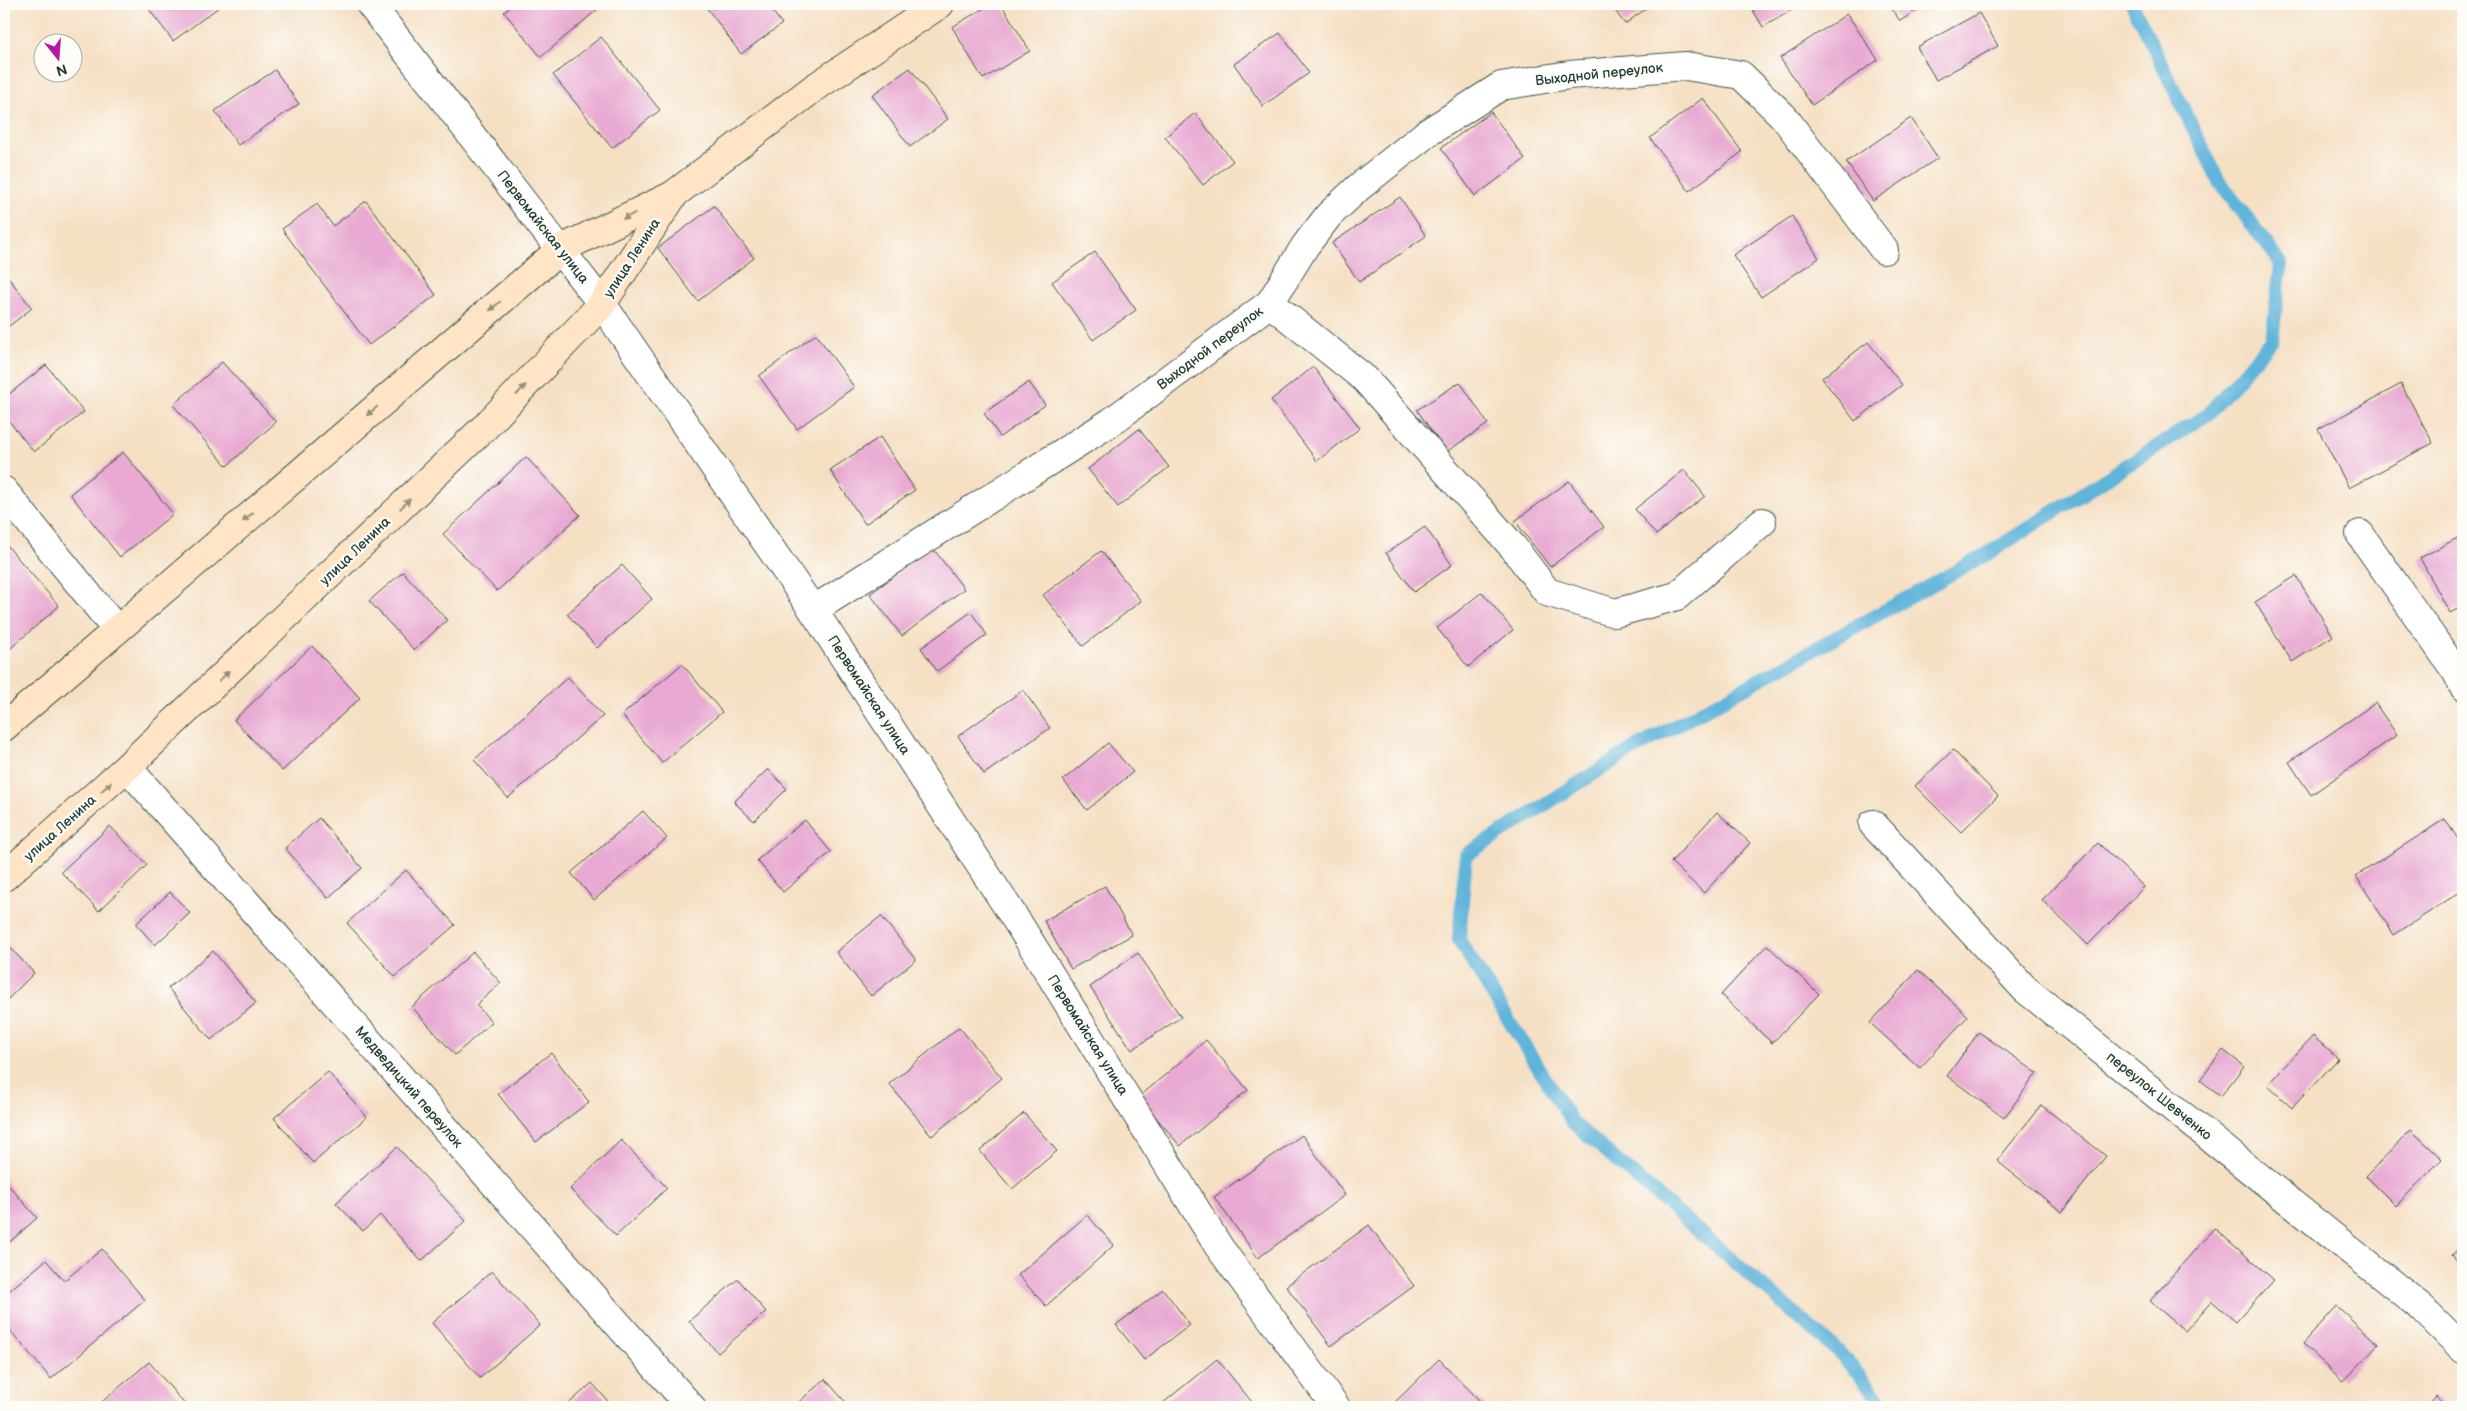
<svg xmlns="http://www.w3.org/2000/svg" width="2467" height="1411" font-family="'Balsamiq Sans',sans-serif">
	<rect width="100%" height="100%" fill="#fdfcf7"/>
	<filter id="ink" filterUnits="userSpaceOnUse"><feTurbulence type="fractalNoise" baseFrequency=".02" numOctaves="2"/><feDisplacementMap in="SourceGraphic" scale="10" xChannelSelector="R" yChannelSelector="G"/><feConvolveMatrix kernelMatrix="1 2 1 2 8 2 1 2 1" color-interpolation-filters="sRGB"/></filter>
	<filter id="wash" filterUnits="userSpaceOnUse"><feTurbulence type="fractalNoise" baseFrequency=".0096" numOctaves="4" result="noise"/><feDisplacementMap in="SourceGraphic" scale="20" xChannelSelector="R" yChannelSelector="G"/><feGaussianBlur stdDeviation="1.12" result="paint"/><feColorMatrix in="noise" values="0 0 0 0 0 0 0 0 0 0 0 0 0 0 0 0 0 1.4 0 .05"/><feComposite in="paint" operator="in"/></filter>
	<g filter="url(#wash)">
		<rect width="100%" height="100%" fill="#f5e0c4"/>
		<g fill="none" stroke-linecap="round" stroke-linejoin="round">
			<path stroke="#5eb4da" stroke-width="14" d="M1886,1407L1839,1352L1572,1122L1459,940L1466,855L1623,755L1989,553L2208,414L2272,340L2281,263L2219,181L2132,4"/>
		</g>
		<g id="blocks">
			<g fill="#e8a9d2">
				<path d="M145,4H223L173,41Z"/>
				<path d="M514,4H604L541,57L504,12Z"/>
				<path d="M704,4H767L782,24L741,54Z"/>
				<path d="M991,4H1001L1030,51L983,79L952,27Z"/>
				<path d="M1610,4H1652L1625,24Z"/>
				<path d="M1749,4H1802L1763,27Z"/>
				<path d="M1888,4H1926L1900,21Z"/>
				<path d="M1979,13L1998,46L1936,80L1917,47Z"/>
				<path d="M1847,14L1878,60L1812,105L1780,58Z"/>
				<path d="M1280,33L1309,73L1263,106L1234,64Z"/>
				<path d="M601,37L660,110L612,148L553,75Z"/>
				<path d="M910,68L948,119L910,147L872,95Z"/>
				<path d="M275,70L299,104L238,145L215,111Z"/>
				<path d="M1703,98L1742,152L1689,191L1650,138Z"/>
				<path d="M1491,112L1525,159L1475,196L1441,148Z"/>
				<path d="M1195,113L1233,161L1203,185L1165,137Z"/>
				<path d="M1911,118L1938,158L1873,201L1846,162Z"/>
				<path d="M1400,197L1426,236L1359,282L1332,243Z"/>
				<path d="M366,201L436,295L369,345L282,229L317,204L333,226Z"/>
				<path d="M714,206L754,258L698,301L658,248Z"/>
				<path d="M1792,216L1819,258L1761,297L1733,255Z"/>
				<path d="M1095,252L1136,310L1093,340L1052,282Z"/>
				<path d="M4,272L32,308L4,330Z"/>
				<path d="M816,334L854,387L797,429L759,376Z"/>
				<path d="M1868,342L1902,385L1855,421L1822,378Z"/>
				<path d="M222,362L276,422L227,466L173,405Z"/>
				<path d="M46,365L84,412L34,452L4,415V398Z"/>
				<path d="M1313,367L1360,428L1317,461L1271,400Z"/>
				<path d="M1029,382L1045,405L1000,437L984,413Z"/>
				<path d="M1460,382L1488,424L1446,452L1417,410Z"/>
				<path d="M2401,384L2433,443L2349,488L2318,429Z"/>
				<path d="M1139,429L1169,467L1118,507L1088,469Z"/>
				<path d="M880,437L915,490L865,524L830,470Z"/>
				<path d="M123,452L173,514L120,557L70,494Z"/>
				<path d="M526,457L580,515L497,591L443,534Z"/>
				<path d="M1684,470L1705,496L1656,535L1635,509Z"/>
				<path d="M1569,481L1604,527L1550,567L1515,521Z"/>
				<path d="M1425,527L1452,565L1414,592L1386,553Z"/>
				<path d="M2463,535V606L2450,613L2420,558Z"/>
				<path d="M4,542L59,606L4,654Z"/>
				<path d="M932,547L964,589L902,636L870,594Z"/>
				<path d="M1101,551L1141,601L1083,646L1043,595Z"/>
				<path d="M622,565L652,599L597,648L567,614Z"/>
				<path d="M403,572L447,620L414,650L369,601Z"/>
				<path d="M2296,576L2333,636L2292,662L2255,602Z"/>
				<path d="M1482,592L1513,630L1468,667L1437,628Z"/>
				<path d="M971,612L987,635L937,671L921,648Z"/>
				<path d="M312,646L360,698L282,771L234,720Z"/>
				<path d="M682,664L722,712L662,763L622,715Z"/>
				<path d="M568,677L603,716L508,798L474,760Z"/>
				<path d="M1023,690L1050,728L984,774L958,736Z"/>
				<path d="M2375,703L2397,735L2311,795L2289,762Z"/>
				<path d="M1108,743L1133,772L1087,810L1063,780Z"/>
				<path d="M1953,750L1998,796L1961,832L1915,786Z"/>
				<path d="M768,769L787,789L754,821L734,802Z"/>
				<path d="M643,811L667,838L594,900L571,873Z"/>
				<path d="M1717,812L1750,843L1704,893L1671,862Z"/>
				<path d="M319,818L362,868L328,898L285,848Z"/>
				<path d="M2445,819L2463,847V890L2394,935L2356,876Z"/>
				<path d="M805,820L831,852L783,892L757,860Z"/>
				<path d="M110,826L147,865L99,911L61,872Z"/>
				<path d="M2098,843L2144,887L2088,945L2042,900Z"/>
				<path d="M406,870L455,925L395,977L347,923Z"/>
				<path d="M1105,886L1132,935L1071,969L1044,921Z"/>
				<path d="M170,892L190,913L155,945L136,924Z"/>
				<path d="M881,916L916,960L871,996L836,952Z"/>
				<path d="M4,941L34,973L4,1003Z"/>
				<path d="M1767,945L1819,994L1772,1043L1721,995Z"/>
				<path d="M213,951L256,1003L211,1040L168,988Z"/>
				<path d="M473,952L501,983L476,1005L492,1022L455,1055L412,1007Z"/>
				<path d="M1138,953L1181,1017L1132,1050L1090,987Z"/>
				<path d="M1918,970L1968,1016L1920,1068L1870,1023Z"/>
				<path d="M959,1027L1002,1078L932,1136L889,1084Z"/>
				<path d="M1979,1032L2037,1073L2004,1118L1947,1076Z"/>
				<path d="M2313,1036L2338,1059L2292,1108L2267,1085Z"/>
				<path d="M1206,1040L1248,1090L1180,1146L1139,1097Z"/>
				<path d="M2223,1050L2244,1066L2221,1096L2200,1080Z"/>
				<path d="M551,1053L589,1102L536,1142L498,1094Z"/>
				<path d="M328,1072L367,1117L313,1163L274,1118Z"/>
				<path d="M2041,1105L2106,1156L2062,1212L1997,1161Z"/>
				<path d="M1024,1113L1057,1151L1012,1189L980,1151Z"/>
				<path d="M2411,1130L2442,1159L2396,1206L2366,1176Z"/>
				<path d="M1302,1135L1345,1195L1258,1258L1214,1197Z"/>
				<path d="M621,1140L667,1188L616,1236L570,1189Z"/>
				<path d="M397,1147L466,1221L421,1261L380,1215L363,1231L336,1203Z"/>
				<path d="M4,1180L37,1218L4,1247Z"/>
				<path d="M1087,1215L1114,1245L1046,1306L1018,1275Z"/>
				<path d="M1369,1225L1414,1286L1331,1346L1286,1286Z"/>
				<path d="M2214,1228L2274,1280L2236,1322L2212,1301L2185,1331L2150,1301Z"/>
				<path d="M2463,1245V1267L2452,1255Z"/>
				<path d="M102,1249L145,1300L51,1379L4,1323V1295L46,1260L64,1281Z"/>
				<path d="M492,1271L540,1325L480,1378L432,1323Z"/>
				<path d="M738,1279L766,1312L718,1353L689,1321Z"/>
				<path d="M1163,1289L1190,1325L1144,1360L1116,1325Z"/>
				<path d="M2337,1306L2378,1344L2343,1381L2303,1344Z"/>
				<path d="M1217,1359L1256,1407H1166L1163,1403Z"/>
				<path d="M1439,1359L1486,1407H1390Z"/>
				<path d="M149,1362L187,1407H96Z"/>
				<path d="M825,1379L850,1407H793Z"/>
				<path d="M592,1383L613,1407H565Z"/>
				<path d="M2435,1396L2447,1407H2425Z"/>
			</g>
		</g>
	</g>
	<g filter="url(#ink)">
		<use href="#blocks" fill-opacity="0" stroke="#3f554a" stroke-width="1"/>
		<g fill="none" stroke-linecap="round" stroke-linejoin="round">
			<g stroke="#3f554a" stroke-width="30">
				<g id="street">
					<path d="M370,4L602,304L813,610L1020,926L1219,1247L1336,1407"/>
					<path d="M1270,303L1365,379L1513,547L1547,592L1615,613L1677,596L1762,522"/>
					<path d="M4,491L116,629"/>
					<path d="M2360,534L2457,673L2463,686"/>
					<path d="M813,610L1111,422L1270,303L1305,246L1329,215L1359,187L1427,133L1501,86L1569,75L1686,66L1741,75L1784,117L1884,250"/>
					<path d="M127,767L691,1407"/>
					<path d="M1873,824L2025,989L2422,1308L2463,1349"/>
				</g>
			</g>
			<g stroke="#3f554a" stroke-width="30">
				<g id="secondary">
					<path d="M4,727L561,249L673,195L814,88L940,4"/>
					<path d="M4,877L127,767L486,426L602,304L673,196"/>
				</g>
			</g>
			<use href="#street" stroke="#fff" stroke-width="28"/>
			<use href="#secondary" stroke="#ffe4c6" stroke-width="28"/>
		</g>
		<defs><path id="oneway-solid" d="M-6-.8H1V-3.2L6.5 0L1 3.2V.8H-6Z" transform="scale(1.25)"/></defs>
		<g fill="#8f907d">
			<use href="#oneway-solid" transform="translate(629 216) rotate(154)"/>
			<use href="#oneway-solid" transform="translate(495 306) rotate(140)"/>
			<use href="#oneway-solid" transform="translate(521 390) rotate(-47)"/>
			<use href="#oneway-solid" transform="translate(372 411) rotate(140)"/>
			<use href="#oneway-solid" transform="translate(405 504) rotate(-44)"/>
			<use href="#oneway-solid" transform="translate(248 517) rotate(140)"/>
			<use href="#oneway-solid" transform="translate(224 676) rotate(-44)"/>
			<use href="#oneway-solid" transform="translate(106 787) rotate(-42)"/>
		</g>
	</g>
	<g text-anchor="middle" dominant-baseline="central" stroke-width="4.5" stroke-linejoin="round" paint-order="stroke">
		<g font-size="14" fill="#1f3d34" stroke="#fdfcf7">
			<text transform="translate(1599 74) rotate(-6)">Выходной переулок</text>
			<text transform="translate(543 227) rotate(52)">Первомайская улица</text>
			<text transform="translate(632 258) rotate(-57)">улица Ленина</text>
			<text transform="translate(1210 348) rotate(-37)">Выходной переулок</text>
			<text transform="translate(355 551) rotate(-44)">улица Ленина</text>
			<text transform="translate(869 695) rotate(57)">Первомайская улица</text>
			<text transform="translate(60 828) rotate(-42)">улица Ленина</text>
			<text transform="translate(1088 1035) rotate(58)">Первомайская улица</text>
			<text transform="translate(409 1087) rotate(49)">Медведицкий переулок</text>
			<text transform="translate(2159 1096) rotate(39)">переулок Шевченко</text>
		</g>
	</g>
	<rect width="2467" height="1411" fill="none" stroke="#fdfcf7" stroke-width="20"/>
	<g transform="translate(58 58) rotate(163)"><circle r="24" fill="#fdfcf7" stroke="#a4b0a9"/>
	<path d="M0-4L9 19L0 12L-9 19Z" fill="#b5179e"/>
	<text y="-8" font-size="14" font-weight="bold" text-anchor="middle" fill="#1f3d34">N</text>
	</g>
</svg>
